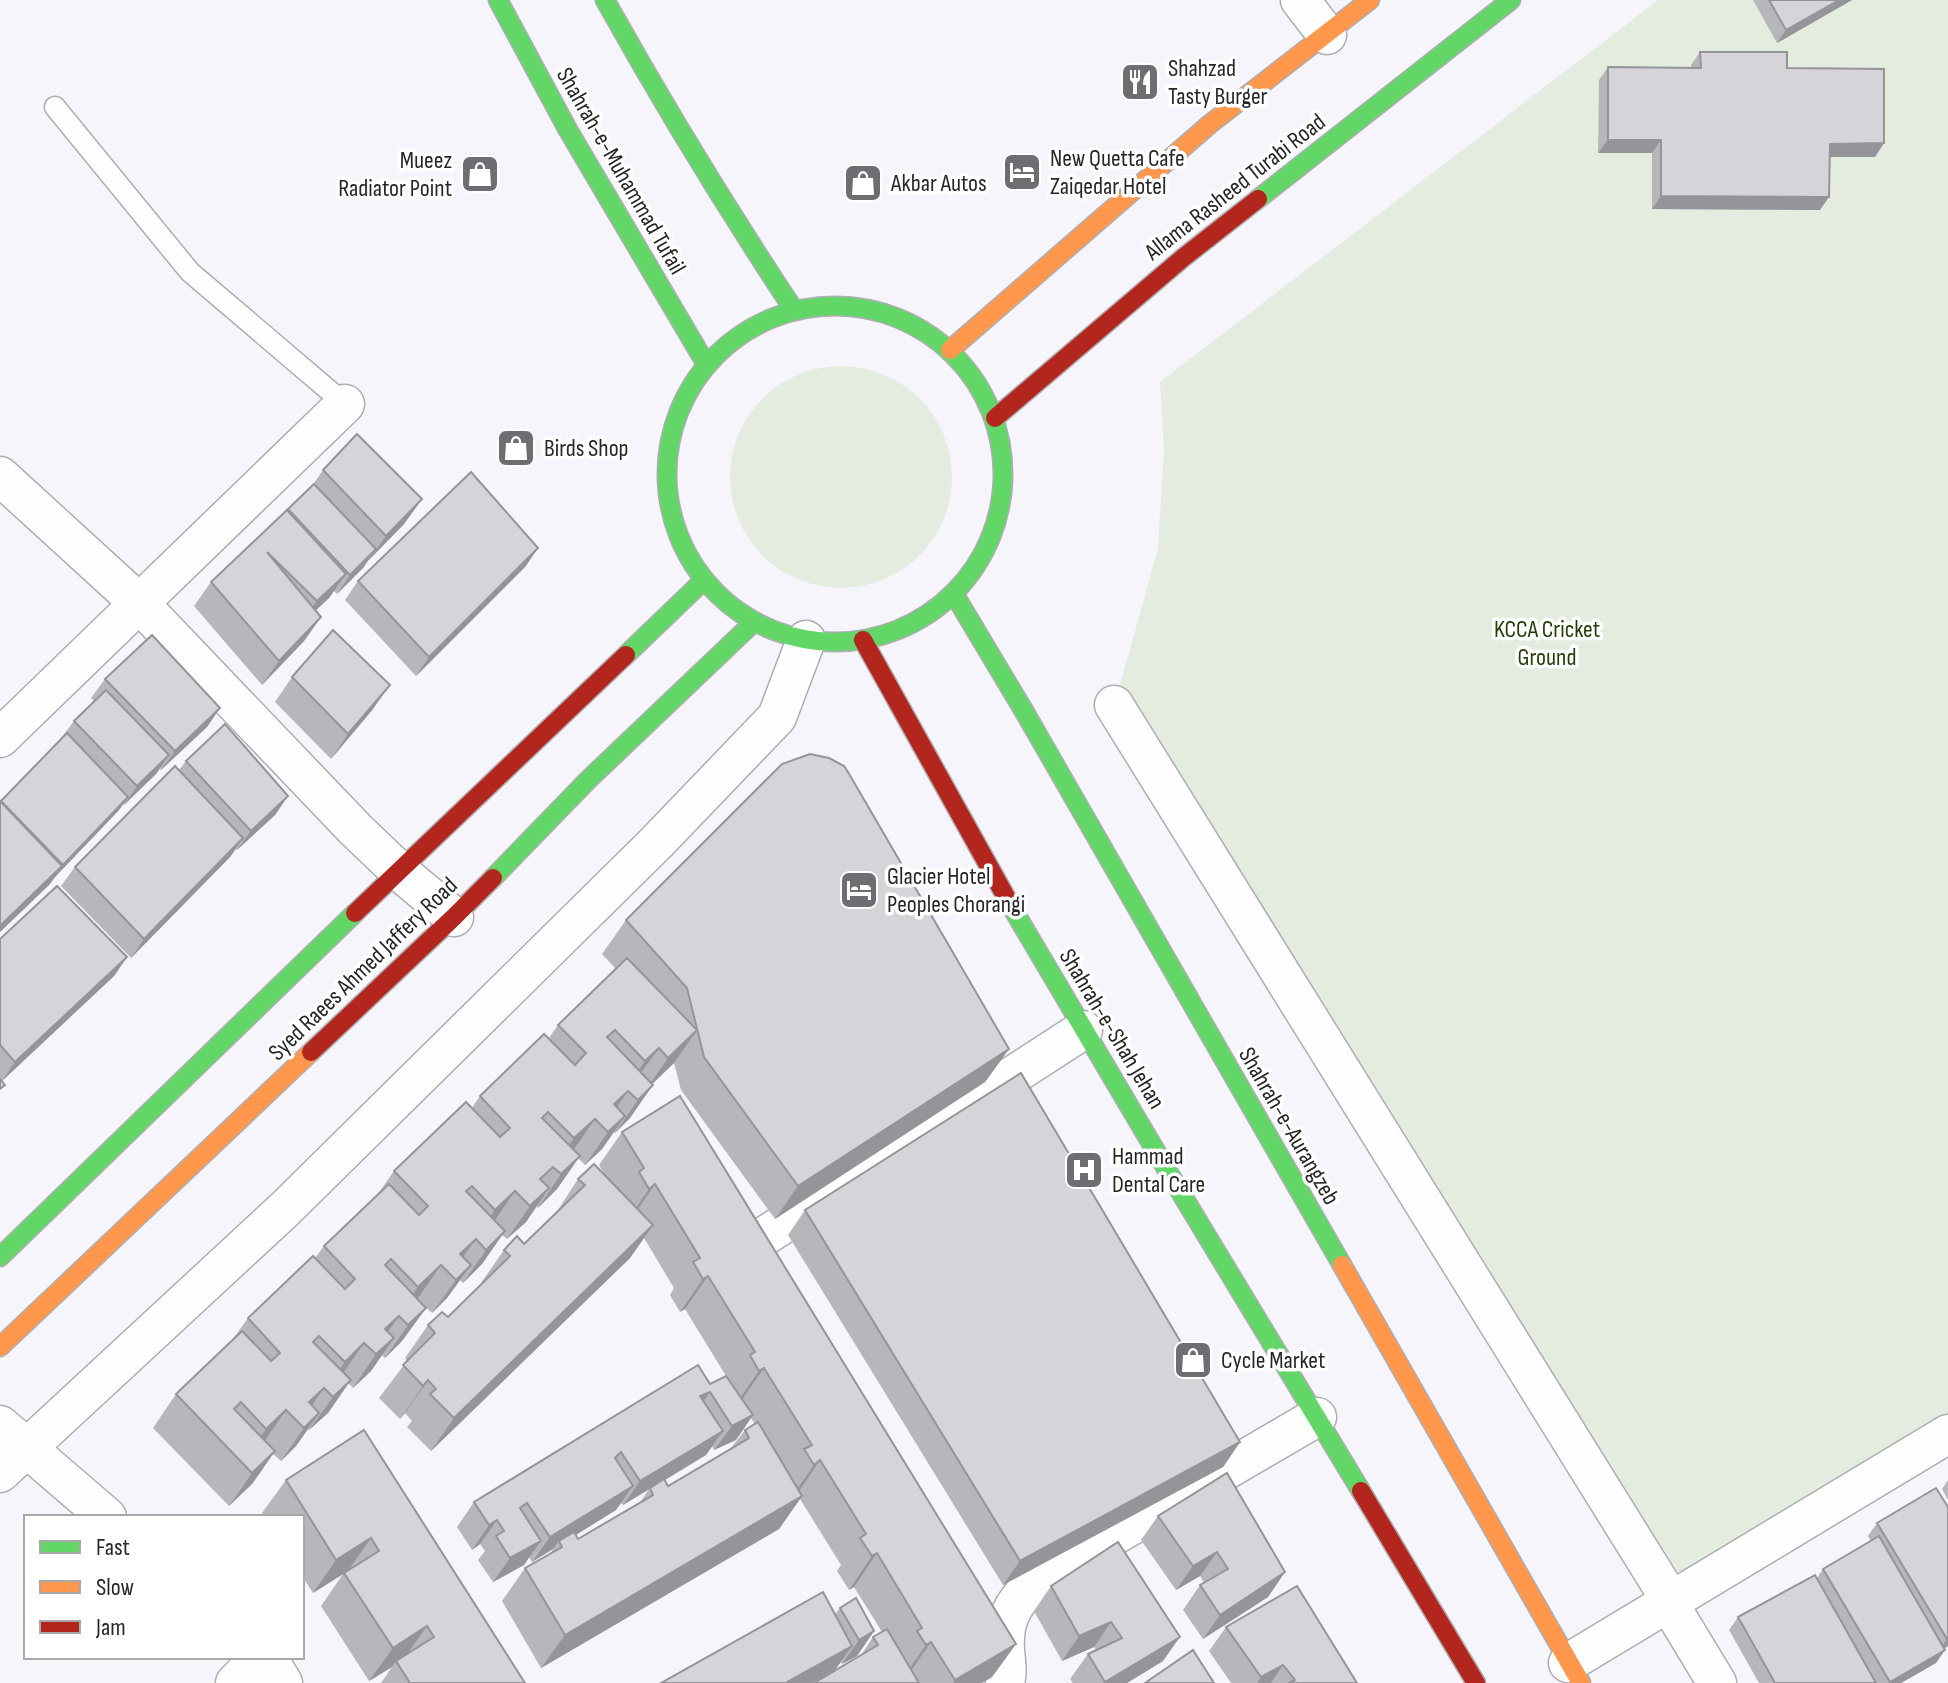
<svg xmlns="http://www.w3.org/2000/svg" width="1948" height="1683" font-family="'Sofia Sans Condensed',sans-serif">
	<rect width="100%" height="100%" fill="#f5f5fb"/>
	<g fill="#e4ece0">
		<path d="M1658,0H1948V1426L1663,1588L1114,706L1158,549L1164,449L1160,382Z"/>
		<circle cx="841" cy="477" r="111"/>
	</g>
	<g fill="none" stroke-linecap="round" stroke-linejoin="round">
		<g stroke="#aeaeb2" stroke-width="23">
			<path id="lane" d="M55,107L190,272L345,404"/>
		</g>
		<g stroke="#aeaeb2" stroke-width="41">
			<g id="street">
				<path d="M1300,0L1327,35"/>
				<path d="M0,476L139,603L356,830L399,871L454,917"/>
				<path d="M1114,705L1663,1588L1668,1602L1717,1683"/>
				<path d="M0,738L345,404"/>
				<path d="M767,1279C757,1266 752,1255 760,1239L1083,1030"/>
				<path d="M0,1425L107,1517"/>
				<path d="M0,1473L285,1209L657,842L777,717L806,640"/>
				<path d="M267,1657L283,1683"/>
				<path d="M1568,1663L1948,1434"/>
				<path d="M235,1683L261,1657"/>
				<path d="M1005,1683C1008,1672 1006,1662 1005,1651C1003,1620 1012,1605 1033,1583L1317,1417"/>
			</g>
		</g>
		<g stroke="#aeaeb2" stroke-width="21">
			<g id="fast">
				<path d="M498,0L568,130L706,364"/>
				<path d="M605,0C664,106 727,209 794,310"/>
				<path d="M1258,199L1511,0"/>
				<circle cx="835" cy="474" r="168"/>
				<path d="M954,594L1024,711L1342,1265"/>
				<path d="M626,655L704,580"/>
				<path d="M493,878L588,780L754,622"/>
				<path d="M1011,906L1164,1165L1361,1491"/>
				<path d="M0,1257L355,913"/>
			</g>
		</g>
		<g stroke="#aeaeb2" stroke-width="21">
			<g id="slow">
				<path d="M950,350L1210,124L1370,0"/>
				<path d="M1342,1265L1581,1683"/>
				<path d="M0,1347L311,1052"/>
			</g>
		</g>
		<g stroke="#aeaeb2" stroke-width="21">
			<g id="jam">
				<path d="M995,418L1184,257L1258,199"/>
				<path d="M863,640L1011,906"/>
				<path d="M355,913L626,655"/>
				<path d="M311,1052L454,917L493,878"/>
				<path d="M1361,1491L1476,1683"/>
			</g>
		</g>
		<use href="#lane" stroke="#fefefe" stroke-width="20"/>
		<use href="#street" stroke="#fefefe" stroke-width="38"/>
		<use href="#fast" stroke="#63d668" stroke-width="18"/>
		<use href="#slow" stroke="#ff974d" stroke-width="18"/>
		<use href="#jam" stroke="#b3261e" stroke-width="18"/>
	</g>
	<g fill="#b7b6bb" fill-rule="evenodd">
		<path d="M1753,0H1852L1777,43Z"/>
		<path d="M1700,52L1787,68L1875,157H1830L1820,210L1652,209V153H1598L1599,80L1608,67H1691V65Z"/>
		<path d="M323,470L422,499L404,524L369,560V559L363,568L337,594L334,591L329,598L316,610L321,617L304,641L262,685L194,606L211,582L312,486Z"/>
		<path d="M538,548L525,567L416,676L345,600L358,581Z"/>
		<path d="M292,677L373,709L331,759L275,702Z"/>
		<path d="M105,679L220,708L207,727L161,770L160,768L156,774L124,805L123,804L119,810L55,877L49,885L0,932V801L60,740L74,721L94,701L91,698Z"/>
		<path d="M186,761L288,796L275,815L237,850L236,849L230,857L131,958L61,886L75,867L179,770Z"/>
		<path d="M626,920L1009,1049L985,1082L775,1219L681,1090L674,1063L652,1084L630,1118L615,1133L614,1132L602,1149L585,1165L578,1158L557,1189L538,1208L537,1206L526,1222L507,1239L502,1235L482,1264L463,1283L460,1280L447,1298L432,1313L417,1299L426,1308L402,1341L385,1358L382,1355L371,1371L353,1388L348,1383L328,1413L309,1430L308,1429L296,1446L281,1461L273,1454L252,1484L229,1506L153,1428L176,1394L231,1342L248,1318L315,1258L324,1246L378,1194L394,1171L472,1108L480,1096L549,1038L558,1025L616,969L602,954Z"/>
		<path d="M0,939L127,957L114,976L2,1081L0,1078Z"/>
		<path d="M622,1132L1016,1644L992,1677L982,1683H814L861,1655L873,1637L882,1632L854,1587L849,1590L837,1571L841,1565L800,1499L779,1529L541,1668L502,1601L525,1568L550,1554L553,1549L532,1562L529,1557L524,1565L493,1582L478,1560L485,1551L480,1544L472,1550L457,1527L474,1502L726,1376L685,1309L680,1312L670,1295L674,1288L644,1238L630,1258L431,1451L407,1427L412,1421L405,1413L400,1419L379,1398L407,1361L405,1358L428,1325L448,1317L482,1284L481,1283L504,1250L524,1244L556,1213L578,1179L605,1176L599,1165ZM751,1418L755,1424L745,1430L731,1448L668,1486L665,1480L706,1455L712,1446L714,1450L736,1440ZM649,1489L639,1504L578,1539L576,1535L616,1510L621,1503L623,1505Z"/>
		<path d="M805,1210L1240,1442L1223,1467L1003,1585L788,1235Z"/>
		<path d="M364,1430L525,1683H381L392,1667L369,1681L321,1606L343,1574L313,1593L302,1576V1517H265L262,1513L286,1480Z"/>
		<path d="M1948,1480V1500L1942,1489Z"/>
		<path d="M1936,1488L1948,1646L1945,1648L1936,1663L1901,1683H1759L1729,1630L1738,1617L1817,1578L1823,1569L1871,1541L1868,1536L1877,1523Z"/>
		<path d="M1158,1516L1285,1572L1268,1597L1203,1639L1183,1610L1200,1585L1204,1583L1200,1576L1176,1590L1141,1540Z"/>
		<path d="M1118,1542L1163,1661L1127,1683H1073L1070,1679L1088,1654L1096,1650L1094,1647L1062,1661L1034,1611L1051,1586Z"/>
		<path d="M840,1608L874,1631L857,1656L842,1664L841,1662L835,1670L812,1683H661L835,1614Z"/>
		<path d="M1226,1627L1357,1683H1231L1209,1651Z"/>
	</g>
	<g fill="#959498">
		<path d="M1839,0H1852L1777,43L1786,30Z"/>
		<path d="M1608,140H1661L1652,153H1598Z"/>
		<path d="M1884,143L1875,157H1820L1830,144Z"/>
		<path d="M1661,196L1829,197L1820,210L1652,209Z"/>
		<path d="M422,499L404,524L369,560L386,536Z"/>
		<path d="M538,548L525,567L416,676L429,657Z"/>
		<path d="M376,549L363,568L337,594L350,575Z"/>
		<path d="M346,574L329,598L300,625L317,601Z"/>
		<path d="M321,617L304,641L262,685L279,661Z"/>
		<path d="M390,685L373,709L331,759L348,734Z"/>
		<path d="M220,708L207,727L161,770L175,751Z"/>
		<path d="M169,755L156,774L124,805L137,786Z"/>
		<path d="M288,796L275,815L237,850L251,831Z"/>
		<path d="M128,797L119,810L55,877L49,885L0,932V926L62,867Z"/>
		<path d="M243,838L230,857L131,958L144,939Z"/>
		<path d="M127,957L114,976L2,1081L15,1062Z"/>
		<path d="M697,1030L674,1063L645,1091L668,1058Z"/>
		<path d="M659,1048L635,1081L622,1094L645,1061Z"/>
		<path d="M1009,1049L985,1082L775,1219L798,1186Z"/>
		<path d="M653,1085L630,1118L615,1133L638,1100Z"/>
		<path d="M628,1091L605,1124L614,1104Z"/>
		<path d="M625,1116L602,1149L585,1165L608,1132Z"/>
		<path d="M595,1119L572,1152L554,1167L574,1138Z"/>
		<path d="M580,1156L557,1189L538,1208L561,1174Z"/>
		<path d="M655,1184L632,1218L626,1222L649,1189Z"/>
		<path d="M549,1188L526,1222L507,1239L530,1206Z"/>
		<path d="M515,1191L492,1224L476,1239L452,1272L460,1254L474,1240L495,1210Z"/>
		<path d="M653,1225L630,1258L431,1451L454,1418Z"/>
		<path d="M505,1231L482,1264L463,1283L486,1250Z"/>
		<path d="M441,1265L418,1298L399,1316L376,1349L385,1329L395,1319L418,1287Z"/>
		<path d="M471,1265L447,1298L432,1313L456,1280Z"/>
		<path d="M708,1276L685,1309L680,1312L703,1279Z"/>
		<path d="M426,1308L402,1341L385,1358L408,1325Z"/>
		<path d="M394,1338L371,1371L353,1388L376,1354Z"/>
		<path d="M364,1343L341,1376L326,1389L345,1362Z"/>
		<path d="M764,1368L741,1401L736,1404L759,1371Z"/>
		<path d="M351,1380L328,1413L309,1430L333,1397Z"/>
		<path d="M428,1380L405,1413L400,1419L423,1386Z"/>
		<path d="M324,1388L301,1421L309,1402Z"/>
		<path d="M710,1392L693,1416L700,1396Z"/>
		<path d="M286,1410L263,1443L243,1462L266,1429Z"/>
		<path d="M319,1413L296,1446L281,1461L304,1428Z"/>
		<path d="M753,1415L736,1440L714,1450L732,1426Z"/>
		<path d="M723,1431L706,1455L623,1505L640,1481Z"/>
		<path d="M1240,1442L1223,1467L1003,1585L1020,1561Z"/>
		<path d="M275,1451L252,1484L229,1506L252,1473Z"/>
		<path d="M820,1460L797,1494L791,1498L814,1465Z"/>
		<path d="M633,1486L616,1510L561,1544L559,1541L553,1549L532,1562L550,1537Z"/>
		<path d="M802,1496L779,1529L541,1668L565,1635Z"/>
		<path d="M497,1520L480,1544L472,1550L489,1525Z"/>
		<path d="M371,1538L348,1571L313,1593L336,1560Z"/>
		<path d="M541,1541L524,1565L493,1582L510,1558Z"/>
		<path d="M1217,1552L1200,1576L1176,1590L1193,1566Z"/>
		<path d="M877,1553L854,1587L849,1590L872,1556Z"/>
		<path d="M1285,1572L1268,1597L1203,1639L1220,1615Z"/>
		<path d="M1111,1622L1094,1647L1062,1661L1079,1636Z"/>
		<path d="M427,1626L404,1659L396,1661L392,1667L369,1681L393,1648Z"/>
		<path d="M874,1631L857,1656L842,1664L859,1640Z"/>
		<path d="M1180,1637L1163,1661L1127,1683H1105Z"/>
		<path d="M1947,1639H1948V1646L1938,1652Z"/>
		<path d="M931,1642L908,1675L903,1678L926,1645Z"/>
		<path d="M1016,1644L992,1677L982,1683H953L955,1680Z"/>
		<path d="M852,1646L835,1670L812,1683H786Z"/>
		<path d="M1945,1650L1936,1663L1901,1683H1889Z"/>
		<path d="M1283,1665L1271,1683H1257L1261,1677Z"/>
	</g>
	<g fill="#d5d4d9" stroke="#959498" stroke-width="2">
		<path d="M1769,0H1839L1786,30Z"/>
		<path d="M1700,52H1787V68L1884,69V143L1830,144L1829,197L1661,196V140H1608V67L1701,68Z"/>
		<path d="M357,434L422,499L386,536L323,470Z"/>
		<path d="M471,472L538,548L429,657L358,581Z"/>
		<path d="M314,484L376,549L350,575L288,509Z"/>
		<path d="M287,510L346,574L317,601L267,552L321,617L279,661L211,582Z"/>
		<path d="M333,630L390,685L348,734L292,677Z"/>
		<path d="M152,635L220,708L175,751L105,679Z"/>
		<path d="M106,690L169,755L137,786L74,721Z"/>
		<path d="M225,724L288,796L251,831L186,761Z"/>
		<path d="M67,733L128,797L63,865L1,801Z"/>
		<path d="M810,754L829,758L844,766L848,772L1009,1049L798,1186L704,1057L687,988L626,920L782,764Z"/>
		<path d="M175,766L243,838L144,939L75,867Z"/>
		<path d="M0,801L62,866L0,926Z"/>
		<path d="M57,886L127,957L15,1062L0,1045V939Z"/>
		<path d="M627,958L697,1030L668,1058L659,1048L645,1061L615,1030L607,1037L653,1085L638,1100L628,1091L614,1104L625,1116L608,1132L595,1119L574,1138L548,1112L542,1118L580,1156L561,1174L553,1167L540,1179L549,1188L530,1206L515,1191L495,1210L472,1186L466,1191L505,1231L486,1250L476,1239L460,1254L471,1265L456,1280L441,1265L418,1287L391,1259L385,1265L426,1308L408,1325L399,1316L385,1329L394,1338L376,1354L364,1343L345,1362L319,1336L313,1342L351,1380L333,1397L324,1388L309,1402L319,1413L304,1428L286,1410L266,1429L241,1402L234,1409L275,1451L252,1473L176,1394L242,1331L271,1361L280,1353L248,1318L313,1256L345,1289L355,1279L324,1246L389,1184L419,1215L428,1206L394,1171L466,1102L500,1137L510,1128L480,1096L544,1034L575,1065L586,1053L558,1025Z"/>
		<path d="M1021,1073L1240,1442L1020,1561L805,1210Z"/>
		<path d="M0,1079L5,1085L0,1089Z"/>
		<path d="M680,1096L1016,1644L955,1680L931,1642L926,1645L917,1631L922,1628L877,1553L872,1556L860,1538L866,1534L820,1460L814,1465L804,1449L812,1445L764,1368L759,1371L750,1355L755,1352L708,1276L703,1279L693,1262L700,1258L655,1184L649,1189L639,1172L644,1168L622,1132Z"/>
		<path d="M594,1164L653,1225L454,1418L430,1394L436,1389L428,1380L423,1386L403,1365L435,1333L428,1325L442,1312L448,1317L510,1256L504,1250L517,1236L524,1244L585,1185L578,1179Z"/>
		<path d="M698,1365L710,1384L726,1376L753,1415L732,1426L710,1392L700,1396L723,1431L640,1481L621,1452L615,1458L633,1486L550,1537L527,1503L520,1508L541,1541L510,1558L496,1536L504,1531L497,1520L489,1525L474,1502Z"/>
		<path d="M758,1422L802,1496L565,1635L525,1568L562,1547L559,1541L574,1532L578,1539L653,1495L650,1488L664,1479L668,1486L749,1438L745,1430Z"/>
		<path d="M364,1430L525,1683H410L396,1661L434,1637L427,1626L393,1648L344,1573L379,1551L371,1538L336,1560L286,1480Z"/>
		<path d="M1227,1473L1285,1572L1220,1615L1200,1585L1228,1569L1217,1552L1193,1566L1158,1516Z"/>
		<path d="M1936,1488L1948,1507V1639H1947L1877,1523Z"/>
		<path d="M1879,1536L1945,1650L1890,1682L1823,1569Z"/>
		<path d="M1118,1542L1180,1637L1105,1682L1088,1654L1122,1638L1111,1622L1079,1636L1051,1586Z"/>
		<path d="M1815,1575L1876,1683H1775L1738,1617Z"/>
		<path d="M1297,1586L1357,1683H1289L1295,1680L1283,1665L1261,1677L1226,1627Z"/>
		<path d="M823,1592L852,1646L787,1682V1683H661Z"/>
		<path d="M856,1598L874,1631L859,1640L840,1608Z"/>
		<path d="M887,1629L919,1683H814L878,1645L873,1637Z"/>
		<path d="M1193,1650L1214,1683H1145Z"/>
	</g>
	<defs>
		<g id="restaurant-square" transform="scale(2)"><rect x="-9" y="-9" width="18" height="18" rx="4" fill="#6e6e72" stroke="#fff"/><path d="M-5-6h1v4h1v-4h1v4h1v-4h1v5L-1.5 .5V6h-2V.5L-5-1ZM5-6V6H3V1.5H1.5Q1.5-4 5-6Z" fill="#fff"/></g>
		<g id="hotel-square" transform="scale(2)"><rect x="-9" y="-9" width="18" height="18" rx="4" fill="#6e6e72" stroke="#fff"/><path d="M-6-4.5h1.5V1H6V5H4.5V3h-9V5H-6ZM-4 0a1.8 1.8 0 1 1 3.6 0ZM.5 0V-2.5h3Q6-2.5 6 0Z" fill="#fff"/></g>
		<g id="shop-square" transform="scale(2)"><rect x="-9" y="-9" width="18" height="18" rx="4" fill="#6e6e72" stroke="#fff"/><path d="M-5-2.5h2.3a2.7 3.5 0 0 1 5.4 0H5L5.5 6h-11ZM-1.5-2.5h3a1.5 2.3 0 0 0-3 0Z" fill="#fff"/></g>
		<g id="hospital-square" transform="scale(2)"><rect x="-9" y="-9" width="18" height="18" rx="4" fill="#6e6e72" stroke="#fff"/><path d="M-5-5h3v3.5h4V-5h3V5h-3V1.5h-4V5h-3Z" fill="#fff"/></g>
	</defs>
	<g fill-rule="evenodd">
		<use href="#restaurant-square" x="1140" y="82"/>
		<use href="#hotel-square" x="1022" y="172"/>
		<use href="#shop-square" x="480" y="174"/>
		<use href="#shop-square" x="863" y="183"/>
		<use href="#shop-square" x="516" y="448"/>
		<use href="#hotel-square" x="859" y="890"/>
		<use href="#hospital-square" x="1084" y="1170"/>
		<use href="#shop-square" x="1193" y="1360"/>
	</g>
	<g text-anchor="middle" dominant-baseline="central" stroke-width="7" stroke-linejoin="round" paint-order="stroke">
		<g font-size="24" fill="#262629" stroke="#fff" text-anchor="start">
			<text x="1168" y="68">Shahzad<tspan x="1168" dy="28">Tasty Burger</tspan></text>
			<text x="1050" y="158">New Quetta Cafe<tspan x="1050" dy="28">Zaiqedar Hotel</tspan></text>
			<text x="452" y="160" text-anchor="end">Mueez<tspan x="452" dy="28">Radiator Point</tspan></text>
			<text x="891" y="183">Akbar Autos</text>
			<text x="544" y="448">Birds Shop</text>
			<text x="887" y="876">Glacier Hotel<tspan x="887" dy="28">Peoples Chorangi</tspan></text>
			<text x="1112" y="1156">Hammad<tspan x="1112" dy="28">Dental Care</tspan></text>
			<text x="1221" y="1360">Cycle Market</text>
		</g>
		<g font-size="24" fill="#262629" stroke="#fff">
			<text transform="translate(621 171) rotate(60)">Shahrah-e-Muhammad Tufail</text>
			<text transform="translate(1235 187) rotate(-38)">Allama Rasheed Turabi Road</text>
			<text transform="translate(363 969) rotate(-44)">Syed Raees Ahmed Jaffery Road</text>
			<text transform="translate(1112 1029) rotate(59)">Shahrah-e-Shah Jehan</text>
			<text transform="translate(1289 1126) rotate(60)">Shahrah-e-Aurangzeb</text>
		</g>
		<g font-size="24" fill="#263d08" stroke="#fff">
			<text x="1547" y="629">KCCA Cricket<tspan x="1547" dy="28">Ground</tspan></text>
		</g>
	</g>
	<rect x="24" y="1515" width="280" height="144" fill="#ffffff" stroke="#a8a8a9" stroke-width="2"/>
	<rect x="40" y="1541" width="40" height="12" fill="#63d668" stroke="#a8a8a9" stroke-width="2"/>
	<text x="96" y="1555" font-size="24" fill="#262629">Fast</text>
	<rect x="40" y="1581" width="40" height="12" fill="#ff974d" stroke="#a8a8a9" stroke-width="2"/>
	<text x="96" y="1595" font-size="24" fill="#262629">Slow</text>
	<rect x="40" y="1621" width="40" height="12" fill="#b3261e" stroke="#a8a8a9" stroke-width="2"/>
	<text x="96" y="1635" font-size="24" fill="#262629">Jam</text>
</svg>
